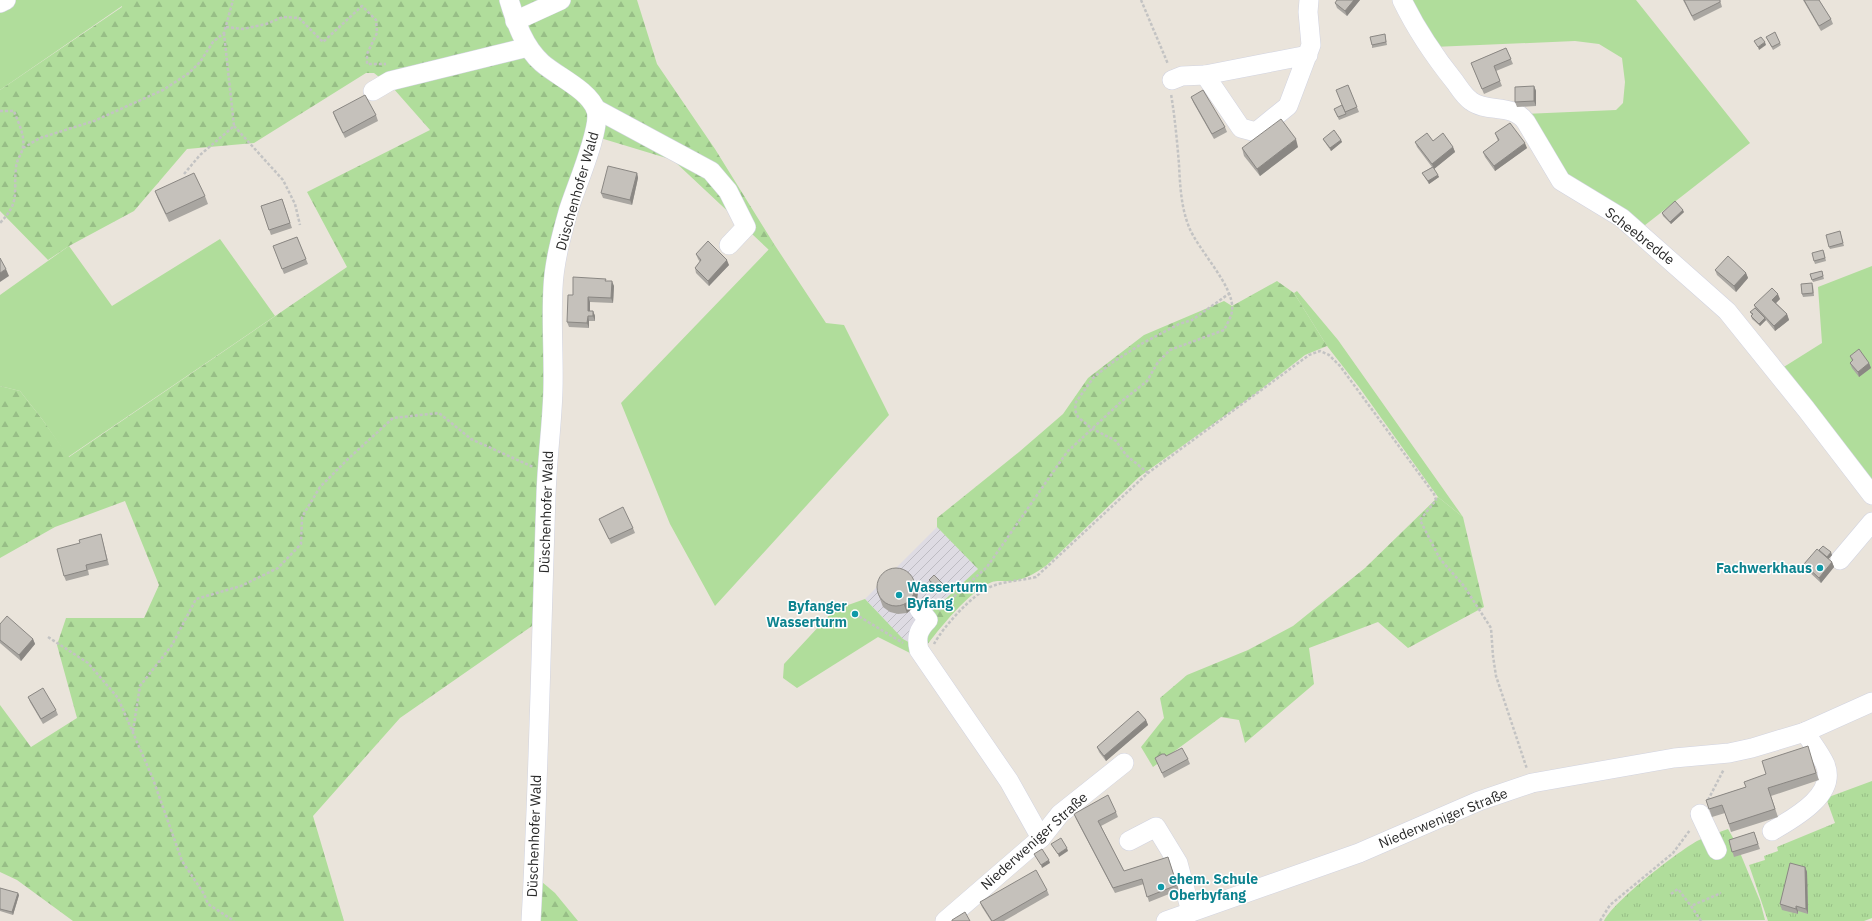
<svg xmlns="http://www.w3.org/2000/svg" width="1872" height="921" font-family="'IBM Plex Sans',sans-serif">
	<defs>
		<pattern id="industrial-furrows" width="10" height="10" patternUnits="userSpaceOnUse"><rect width="10" height="10" fill="#dedbe3"/><path d="M-1 1l2-2M0 10L10 0M9 11l2-2" fill="none" stroke="#bebcc3"/></pattern>
		<pattern id="forest-firs" width="22" height="20" patternUnits="userSpaceOnUse"><rect width="22" height="20" fill="#b0dd9b"/><path d="M5 1l3.5 6h-7zM16 11l3.5 6h-7z" fill="#97be86"/></pattern>
		<pattern id="park-tufts" width="24" height="20" patternUnits="userSpaceOnUse"><rect width="24" height="20" fill="#b0dd9b"/><path d="M3 7l-1-3M5 7V3M7 7l1-3M15 17l-1-3M17 17v-4M19 17l1-3" fill="none" stroke="#97be86"/></pattern>
	</defs>
	<rect width="100%" height="100%" fill="#eae4db"/>
	<path fill="url(#industrial-furrows)" d="M937,527L978,569L927,616L914,645L903,639L865,599Z"/>
	<g fill="#b0dd9b">
		<path d="M8,0H122V6L0,90V4Z"/>
		<path d="M1404,0H1636L1750,143L1640,229L1560,174L1524,114L1616,110L1623,103L1625,82L1622,58L1599,44L1575,41L1433,47Z"/>
		<path d="M220,239L275,316L68,457L42,419L20,391L0,386V295L69,246L112,306Z"/>
		<path d="M774,244L826,323L844,325L889,415L715,606L670,524L621,403Z"/>
		<path d="M1872,266V488L1779,370L1822,343L1818,287Z"/>
		<path d="M1297,291L1338,340L1463,517L1438,497L1359,387L1327,346L1294,293Z"/>
		<path d="M865,599L903,639L914,645L918,657L878,637L797,688L783,678L784,664L834,610Z"/>
	</g>
	<g fill="url(#forest-firs)">
		<path d="M122,0H637L657,64L715,149L774,244L769,250L673,160L597,137L561,245L545,617L400,718L313,816L344,921H73L17,880L0,872V705L31,747L77,718L57,645L66,618H144L159,585L125,501L55,527L0,558V386L20,391L42,419L69,457L347,267L307,192L430,130L393,88L374,73H366L254,143L187,149L134,211L69,246L48,260L0,211V90L122,7Z"/>
		<path d="M1277,281L1294,293L1327,346L1305,355L1255,394L1139,477L1047,565C1037,572 1026,579 1014,581C1007,582 998,580 992,582C969,591 939,629 924,649L927,616L978,569L937,527V518L1019,452L1063,414L1088,378L1144,335L1224,301L1232,306Z"/>
		<path d="M1438,497L1463,517L1484,607L1408,648L1378,622L1309,648L1314,684L1245,743L1239,720L1221,717L1153,767L1141,747L1164,718L1160,698L1187,675L1248,650L1293,626L1365,568Z"/>
		<path d="M542,882L555,893L578,921H531Z"/>
	</g>
	<g fill="url(#park-tufts)">
		<path d="M1872,781V918L1864,921H1768L1749,865L1765,860L1764,856L1778,851L1777,847L1835,823L1826,798Z"/>
		<path d="M1728,829L1736,843L1760,901L1765,920L1604,921C1614,901 1676,853 1697,841C1707,836 1718,833 1728,829Z"/>
	</g>
	<g fill="none" stroke-linecap="round" stroke-linejoin="round">
		<g stroke="#d1d3e0" stroke-width="20">
			<g id="minor">
				<path d="M509,0C516,23 524,47 542,63C558,77 589,90 596,110C602,128 574,191 568,212C561,237 554,263 553,288C551,322 554,356 553,390C552,425 547,460 546,496C541,637 539,779 531,921"/>
				<path d="M1402,0C1416,29 1435,57 1455,82C1460,89 1464,96 1471,101C1487,113 1513,103 1526,122L1561,181L1622,218L1727,311L1806,409L1872,495"/>
				<path d="M0,3L6,0"/>
				<path d="M515,21L561,0"/>
				<path d="M1308,55L1205,75L1241,128L1256,132L1288,106L1311,45L1308,12L1309,0"/>
				<path d="M1172,80L1182,76L1205,75"/>
				<path d="M373,91L390,81L528,47"/>
				<path d="M596,109L711,171L728,191L746,227L729,245"/>
				<path d="M1840,560L1872,522"/>
				<path d="M919,609L928,620C918,630 916,637 919,650L1009,781L1041,838"/>
				<path d="M1700,814L1717,850"/>
				<path d="M1772,831C1792,819 1838,795 1825,764C1820,753 1811,742 1805,732"/>
				<path d="M1129,841L1156,827L1178,863L1191,912"/>
				<path d="M945,921L1041,838L1060,814L1124,763"/>
				<path d="M1166,921L1359,853L1479,801L1532,783L1674,758L1729,753L1752,748L1805,732L1872,702"/>
			</g>
		</g>
		<g stroke="#c3c3c3" stroke-width="2.5" stroke-dasharray="3 2" stroke-linecap="butt">
			<path d="M1141,0L1168,64"/>
			<path d="M226,27L243,29L266,24L283,17L299,18L323,42L362,6L376,20L377,33L367,54V64H386"/>
			<path d="M224,33L234,126"/>
			<path d="M0,111H14C18,122 25,135 23,147C22,154 16,160 16,168C13,193 21,201 0,223"/>
			<path d="M234,126L283,180L295,204L300,225"/>
			<path d="M23,148L40,138L94,121L163,90L189,73L200,62L213,42L224,33L233,0"/>
			<path d="M184,174L200,155L234,126"/>
			<path d="M1148,473L1126,455L1116,441L1091,428L1078,417L1075,410L1076,402L1094,377L1113,362L1143,343L1179,324L1192,320L1230,293"/>
			<path d="M939,610L987,567L1067,452L1122,401L1147,381L1158,362L1170,350L1224,330C1227,324 1232,316 1232,310C1235,287 1198,250 1189,227C1181,207 1180,185 1179,164C1177,141 1175,118 1171,94"/>
			<path d="M855,614L903,643"/>
			<path d="M48,637L88,663L118,698L153,779L182,861L204,894L208,904L234,921"/>
			<path d="M934,644C943,627 973,594 990,587C1004,581 1020,581 1036,577L1148,473L1309,355L1320,351L1329,355L1340,366L1434,494L1436,500L1420,520L1440,559L1464,586L1491,628L1493,656L1496,676L1527,769"/>
			<path d="M133,731L140,686L172,645L196,599L241,586L278,568L301,544L302,517L320,487L348,459L393,418L439,413L471,439L533,467"/>
			<path d="M1708,800L1724,769"/>
			<path d="M1671,894L1678,889L1691,906"/>
			<path d="M1600,921L1610,905L1673,853L1690,830"/>
			<path d="M1701,921L1691,906L1721,893"/>
		</g>
		<use href="#minor" stroke="#fff" stroke-width="19"/>
	</g>
	<g fill="#a9a6a1">
		<path d="M1360,0L1347,16L1337,8L1335,3Z"/>
		<path d="M1683,0H1720L1722,7L1694,21Z"/>
		<path d="M1803,0H1819L1831,19L1833,24L1821,31Z"/>
		<path d="M1385,34L1387,45L1372,48V45Z"/>
		<path d="M1766,37L1780,43L1781,45L1773,50Z"/>
		<path d="M1506,48L1513,64L1496,71L1502,86L1484,94L1471,63Z"/>
		<path d="M1348,85L1359,112L1339,120L1334,109L1342,106Z"/>
		<path d="M1534,86L1536,91V106L1517,107L1515,102Z"/>
		<path d="M1191,97L1225,127L1227,132L1214,139L1193,102Z"/>
		<path d="M333,112L376,115L378,121L345,138L335,118Z"/>
		<path d="M1495,133L1527,148L1495,171L1485,157L1483,152L1498,141Z"/>
		<path d="M1323,139L1341,140L1342,142L1331,151L1324,141Z"/>
		<path d="M1433,141L1453,147L1455,152L1434,169L1439,177L1429,184L1422,173L1432,167L1417,147L1415,142Z"/>
		<path d="M1298,147L1260,176L1244,156L1242,148Z"/>
		<path d="M637,173L638,178L632,205L603,198L601,193Z"/>
		<path d="M155,191L205,196L208,204L169,222L158,199Z"/>
		<path d="M282,199L292,228L271,235L261,206Z"/>
		<path d="M1684,212L1671,224L1663,216L1662,213Z"/>
		<path d="M1840,231L1844,246L1830,249L1829,247Z"/>
		<path d="M297,237L308,264L284,274L273,246Z"/>
		<path d="M1824,252L1826,261L1815,264L1814,261Z"/>
		<path d="M696,254L729,265L709,286L696,273L695,268L700,262L698,259Z"/>
		<path d="M1715,270L1746,273L1748,278L1736,292L1717,275Z"/>
		<path d="M1822,271L1824,279L1813,282L1810,274Z"/>
		<path d="M607,281L614,286L613,303L590,302V311H593L595,316V321H589V328L569,327L567,322L573,295Z"/>
		<path d="M1813,285L1814,296L1803,297L1802,294Z"/>
		<path d="M1780,299L1776,303L1787,314L1789,320L1775,331L1766,320L1760,326L1752,319L1751,316L1752,315L1750,312L1755,308L1754,305Z"/>
		<path d="M1850,356L1869,363L1871,368L1859,377L1852,368L1850,363L1852,361Z"/>
		<path d="M599,519L633,528L635,533L611,544Z"/>
		<path d="M101,534L109,565L88,570L89,575L66,581L64,576L80,543Z"/>
		<path d="M1819,550L1832,555L1828,559L1832,562L1834,567L1821,583L1806,569L1804,564Z"/>
		<path d="M929,580L943,584L944,586L940,592L930,583Z"/>
		<path d="M877,591H918L917,600L914,607L907,613L898,614L890,612L883,607Z"/>
		<path d="M0,624L33,639L35,644L21,661L0,643Z"/>
		<path d="M28,697L56,710L58,715L43,724L30,702Z"/>
		<path d="M1146,720L1148,725L1106,761L1099,752L1097,747Z"/>
		<path d="M1810,754L1819,780L1771,796L1778,817L1731,832L1725,813L1712,817L1706,800L1746,787L1766,774Z"/>
		<path d="M1166,756L1188,759L1190,764L1164,778L1155,758Z"/>
		<path d="M1116,812L1118,817L1101,826L1124,871L1168,857L1179,890L1149,902L1144,884L1115,893L1076,819L1074,814Z"/>
		<path d="M1754,832L1760,849L1734,857L1729,840Z"/>
		<path d="M1805,867L1807,872L1808,914L1798,911V914L1782,910L1780,904Z"/>
		<path d="M0,888L19,895L13,915L0,911Z"/>
		<path d="M1047,890L1049,895L1004,921H991L982,907L980,902Z"/>
	</g>
	<g fill="#8a8783">
		<path d="M1354,0H1360L1347,16L1345,11Z"/>
		<path d="M1765,42L1766,45L1759,50L1758,47Z"/>
		<path d="M1534,86L1536,91V106L1534,101Z"/>
		<path d="M1296,139L1298,147L1260,176L1257,169Z"/>
		<path d="M1341,140L1342,142L1331,151L1330,148Z"/>
		<path d="M1525,143L1527,148L1495,171L1494,166Z"/>
		<path d="M1453,147L1455,152L1434,169L1432,164Z"/>
		<path d="M637,173L638,178L632,205L630,200Z"/>
		<path d="M1438,175L1439,177L1429,184L1428,181Z"/>
		<path d="M1683,210L1684,212L1671,224L1670,222Z"/>
		<path d="M727,260L729,265L709,286L708,281Z"/>
		<path d="M6,269L9,276L0,282V273Z"/>
		<path d="M1746,273L1748,278L1736,292L1734,286Z"/>
		<path d="M612,281L614,286L613,303L611,298Z"/>
		<path d="M1778,294L1780,299L1774,305L1772,300Z"/>
		<path d="M588,297L590,302V316L588,311Z"/>
		<path d="M593,311L595,316V321L593,316Z"/>
		<path d="M1787,314L1789,320L1775,331L1774,326Z"/>
		<path d="M588,316L589,321V328L587,323Z"/>
		<path d="M1765,318L1766,320L1760,326L1759,324Z"/>
		<path d="M1869,363L1871,368L1859,377L1858,372Z"/>
		<path d="M1831,552L1832,555L1827,561L1826,558Z"/>
		<path d="M1832,562L1834,567L1821,583L1819,578Z"/>
		<path d="M915,583L918,591L917,600L914,607L907,613L904,605Z"/>
		<path d="M943,584L944,586L940,592L939,589Z"/>
		<path d="M33,639L35,644L21,661L19,655Z"/>
		<path d="M1146,720L1148,725L1106,761L1104,756Z"/>
		<path d="M1067,848L1068,851L1059,857L1058,854Z"/>
		<path d="M1049,860L1050,863L1042,868L1041,865Z"/>
		<path d="M1805,867L1807,872L1808,914L1806,909Z"/>
		<path d="M18,893L19,895L13,915L12,912Z"/>
		<path d="M1796,906L1798,911V914L1796,909Z"/>
	</g>
	<g fill="#c5c1bb" stroke="#8a8783">
		<path d="M1337,0H1354L1345,11L1335,3Z"/>
		<path d="M1684,0H1720V2L1692,16Z"/>
		<path d="M1804,0H1819L1831,19L1819,26Z"/>
		<path d="M1775,32L1780,43L1772,47L1766,37Z"/>
		<path d="M1385,34L1386,42L1372,45L1370,37Z"/>
		<path d="M1761,37L1765,42L1758,47L1754,41Z"/>
		<path d="M1506,48L1511,59L1494,66L1500,81L1482,89L1471,63Z"/>
		<path d="M1348,85L1357,107L1345,112L1336,90Z"/>
		<path d="M1534,86V101L1515,102V87Z"/>
		<path d="M1203,90L1225,127L1212,134L1191,97Z"/>
		<path d="M365,95L376,115L343,133L333,112Z"/>
		<path d="M1342,105L1346,114L1338,117L1334,109Z"/>
		<path d="M1281,119L1296,139L1257,169L1242,148Z"/>
		<path d="M1510,123L1525,143L1494,166L1483,152L1499,140L1495,133Z"/>
		<path d="M1334,130L1341,140L1330,148L1323,139Z"/>
		<path d="M1427,133L1433,141L1443,133L1453,147L1432,164L1415,142Z"/>
		<path d="M608,166L637,173L630,200L601,193Z"/>
		<path d="M1433,167L1438,175L1428,181L1422,173Z"/>
		<path d="M194,173L205,196L166,214L155,191Z"/>
		<path d="M282,199L290,223L269,230L261,206Z"/>
		<path d="M1675,201L1683,210L1670,222L1662,213Z"/>
		<path d="M1840,231L1843,243L1829,247L1826,235Z"/>
		<path d="M297,237L306,259L282,269L273,246Z"/>
		<path d="M708,241L727,260L708,281L695,268L701,260L696,254Z"/>
		<path d="M1823,250L1825,258L1814,261L1812,253Z"/>
		<path d="M1728,256L1746,273L1734,286L1715,270Z"/>
		<path d="M0,258L6,269L0,273Z"/>
		<path d="M1822,271L1823,276L1812,280L1810,274Z"/>
		<path d="M573,277L606,279L605,281H612L611,298L588,297V311H593V316H588L587,323L567,322L568,295H573Z"/>
		<path d="M1812,283L1813,293L1802,294L1801,284Z"/>
		<path d="M1772,288L1778,294L1772,300L1787,314L1774,326L1754,305Z"/>
		<path d="M1755,308L1765,318L1759,324L1751,316L1753,314L1750,312Z"/>
		<path d="M1859,349L1869,363L1858,372L1850,363L1853,360L1850,356Z"/>
		<path d="M623,507L633,528L609,539L599,519Z"/>
		<path d="M101,534L107,560L86,565L87,570L64,576L57,549L80,543L79,540Z"/>
		<path d="M1823,546L1831,552L1827,557L1819,550Z"/>
		<path d="M1817,549L1832,562L1819,578L1804,564Z"/>
		<circle cx="896" cy="587" r="19"/>
		<path d="M934,575L943,584L939,589L929,580Z"/>
		<path d="M7,616L33,639L19,655L0,640V624Z"/>
		<path d="M43,688L56,710L41,719L28,697Z"/>
		<path d="M1138,711L1146,720L1104,756L1097,747Z"/>
		<path d="M1808,746L1816,773L1768,788L1775,809L1729,824L1722,805L1709,809L1706,800L1746,787L1744,782L1766,774L1762,761Z"/>
		<path d="M1182,748L1188,759L1162,773L1155,758L1162,754H1165L1166,756Z"/>
		<path d="M1108,795L1116,812L1098,821L1124,871L1168,857L1177,885L1147,897L1142,879L1113,888L1074,814Z"/>
		<path d="M1754,832L1758,844L1732,852L1729,840Z"/>
		<path d="M1061,838L1067,848L1058,854L1051,844Z"/>
		<path d="M1042,849L1049,860L1041,865L1034,854Z"/>
		<path d="M1790,863L1805,867L1806,909L1796,906V909L1780,904Z"/>
		<path d="M1036,870L1047,890L993,921H992L980,902Z"/>
		<path d="M0,888L18,893L12,912L0,909Z"/>
		<path d="M965,912L970,921H952V920Z"/>
	</g>
	<g fill="#0f9aa8" stroke="#fff" stroke-width="1.5">
		<circle cx="1820" cy="568" r="4"/>
		<circle cx="899" cy="595" r="4"/>
		<circle cx="855" cy="614" r="4"/>
		<circle cx="1161" cy="887" r="4"/>
	</g>
	<g text-anchor="middle" dominant-baseline="central" stroke-width="3" stroke-linejoin="round" paint-order="stroke">
		<g font-size="14" fill="#282828" stroke="#fff">
			<text transform="translate(577 191) rotate(-74)">Düschenhofer Wald</text>
			<text transform="translate(1640 236) rotate(38)">Scheebredde</text>
			<text transform="translate(546 512) rotate(-88)">Düschenhofer Wald</text>
			<text transform="translate(1443 818) rotate(-22)">Niederweniger Straße</text>
			<text transform="translate(534 836) rotate(-88)">Düschenhofer Wald</text>
			<text transform="translate(1034 841) rotate(-42)">Niederweniger Straße</text>
		</g>
		<g font-size="14" font-weight="bold" fill="#0d838f" stroke="#fff" text-anchor="end">
			<text x="1812" y="568">Fachwerkhaus</text>
			<text x="907" y="587" text-anchor="start">Wasserturm<tspan x="907" dy="16">Byfang</tspan></text>
			<text x="847" y="606">Byfanger<tspan x="847" dy="16">Wasserturm</tspan></text>
			<text x="1169" y="879" text-anchor="start">ehem. Schule<tspan x="1169" dy="16">Oberbyfang</tspan></text>
		</g>
	</g>
</svg>
